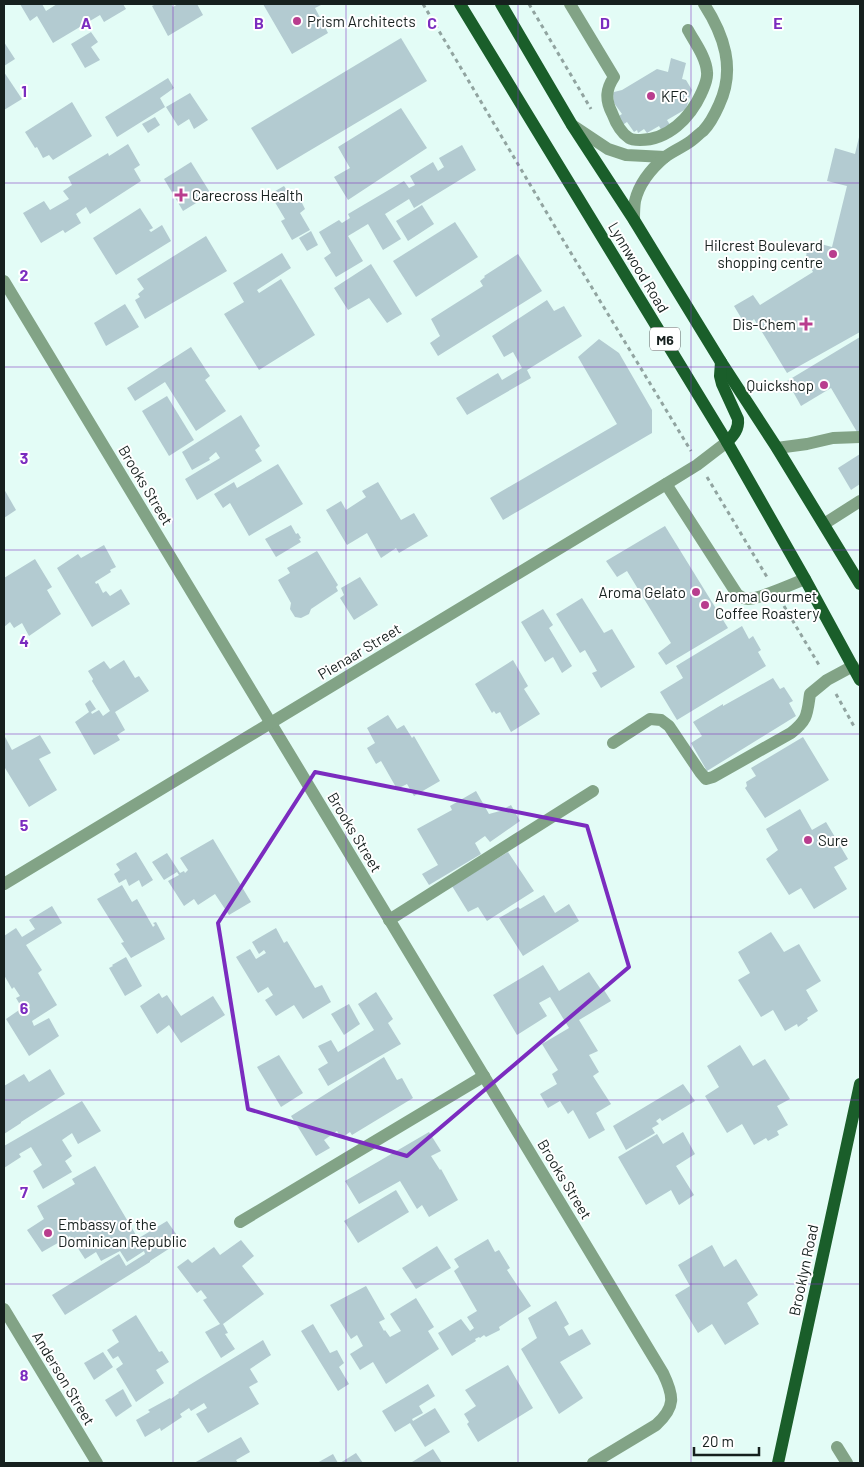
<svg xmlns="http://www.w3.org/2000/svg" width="864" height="1467" font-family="Barlow,sans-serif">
	<rect width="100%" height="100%" fill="#e3fcf6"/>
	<g fill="#b3cbd1">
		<path d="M20,4H42L46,11L57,4H123L126,9L104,22L100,15L53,43L37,16L30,21Z"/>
		<path d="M156,4H171L173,7L178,4H197L203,15L168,36L152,6Z"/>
		<path d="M263,4H323L315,8L328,33L292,54Z"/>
		<path d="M91,32L98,42L91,47L100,60L85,68L71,44Z"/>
		<path d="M401,38L427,81L277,170L251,128Z"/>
		<path d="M4,42L15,59L4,66Z"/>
		<path d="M671,58L686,63L682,79L686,80L692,90L686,109L667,120L672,128L663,133L659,126L647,133L644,129L638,133L637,130L634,132L627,122L621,126L616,118L622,114L614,103L613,94L614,92L622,90L657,69L668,72Z"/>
		<path d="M4,72L22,99L4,110Z"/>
		<path d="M168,78L174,88L160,98L165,107L117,137L105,117Z"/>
		<path d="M190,93L208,120L194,129L189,119L178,126L166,107Z"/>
		<path d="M72,102L92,136L53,160L49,155L43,158L37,147L35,148L25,132Z"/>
		<path d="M401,108L427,148L348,200L334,177L350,168L338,147Z"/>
		<path d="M155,117L160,125L148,133L142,124Z"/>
		<path d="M860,133V332L787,373L754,319L746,326L734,306L753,295L760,305L813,272L806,259L807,248L817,243L832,247L847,186L827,181L835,148L855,154Z"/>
		<path d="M128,144L140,165L134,169L141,181L90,214L86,207L76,214L81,223L65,233L63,230L41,243L23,213L44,201L50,210L69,199L63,191L72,185L68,177L108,153L109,156Z"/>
		<path d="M462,145L476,170L414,208L409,199L385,214L401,239L383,250L368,224L348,236L363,261L336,277L324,258L331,253L319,232L339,220L342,223L350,218L348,214L404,181L409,188L415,185L410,176L433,162L438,171L444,167L439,158Z"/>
		<path d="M191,162L211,194L183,211L164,179Z"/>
		<path d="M284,186L290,195L298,190L304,198L301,201L305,209L300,213L310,230L292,240L281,221L285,219L270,194Z"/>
		<path d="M422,205L434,224L408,241L396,221Z"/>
		<path d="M140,208L153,228L149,230L151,232L162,225L171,241L116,275L93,238Z"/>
		<path d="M455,222L478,257L416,297L393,261Z"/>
		<path d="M311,231L318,245L307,251L299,238Z"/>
		<path d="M206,236L227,271L145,319L135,300L140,297L138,294L144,289L137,279Z"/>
		<path d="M282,253L291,268L257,290L259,293L281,279L315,335L259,370L224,314L244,302L233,283Z"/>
		<path d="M518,254L542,291L438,356L430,343L440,336L431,319L483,286L480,281L485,277L484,276Z"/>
		<path d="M371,264L402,314L387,323L369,298L348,310L334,288Z"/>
		<path d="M547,300L554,311L564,306L582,336L527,370L531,378L467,415L456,398L498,373L502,380L522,368L513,352L504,357L492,336Z"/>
		<path d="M125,304L139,327L106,346L94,323Z"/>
		<path d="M860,337V437L831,388L801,406L787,381Z"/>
		<path d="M599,339L619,353L652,410V433L503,520L490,498L617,424L578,357Z"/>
		<path d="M191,347L210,376L205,380L226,411L196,431L165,382L135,401L127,388Z"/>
		<path d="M167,396L194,440L169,456L142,411Z"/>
		<path d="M241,415L260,446L255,450L262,461L197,500L185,479L220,458L216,452L209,458L210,460L192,470L182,452Z"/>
		<path d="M860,454V484L851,490L838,468Z"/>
		<path d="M278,464L303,504L249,536L230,503L223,508L214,494L234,482L237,488Z"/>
		<path d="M378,482L401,520L414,513L428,536L399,553L396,548L381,558L367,533L347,545L326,510L341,501L346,510L366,497L362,491Z"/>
		<path d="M4,489L16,510L4,518Z"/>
		<path d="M291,525L296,534L298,533L301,538L299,539L301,542L276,557L265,539Z"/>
		<path d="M665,526L728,628L666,665L658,653L671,643L627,571L617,577L606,561Z"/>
		<path d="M104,545L116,567L110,570L111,572L95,582L96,584L98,583L103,593L106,591L110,596L121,589L130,604L92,627L57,568L78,554L81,558Z"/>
		<path d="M317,551L338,585L336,587L338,591L311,609L309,614L301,618L295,617L290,609L291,603L278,580L290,573L287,568Z"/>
		<path d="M35,559L52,587L47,590L61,614L29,636L22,623L14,628L10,622L4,627V578Z"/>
		<path d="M360,577L378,605L354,620L340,598L344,595L341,588Z"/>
		<path d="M582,598L604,633L612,629L635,667L601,688L592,673L597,671L585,650L580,653L556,614Z"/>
		<path d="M543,609L553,625L549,628L572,666L562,673L553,657L545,662L521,622Z"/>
		<path d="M742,626L749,639L753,636L761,650L758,652L766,666L677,720L660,692L683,678L676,666Z"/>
		<path d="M124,660L135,678L139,676L149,691L115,712L125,730L117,735L120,740L94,755L75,722L89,712L85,704L90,700L96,709L91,712L92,714L99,710L103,716L110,711L92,681L93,679L88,671L104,661L110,669Z"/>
		<path d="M513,660L528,686L524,689L540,714L511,732L500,712L496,714L494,711L492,713L475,684Z"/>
		<path d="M773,678L780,689L784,687L793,701L789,703L796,716L707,771L691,743L702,736L693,722L723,704V706Z"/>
		<path d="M388,715L397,729L404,725L412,738L414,736L440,781L414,796L407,784L397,789L381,761L376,764L367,748L375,743L367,728Z"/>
		<path d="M4,735L12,750L40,735L51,753L39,759L57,790L29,807L5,768L4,769Z"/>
		<path d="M803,737L829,780L765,818L745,788L747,786L746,782L756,776L751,768Z"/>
		<path d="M476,791L489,814L500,811L511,805L520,821L490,842L485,836L475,843L481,854L429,885L422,874L438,865L417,829L452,810L450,806Z"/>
		<path d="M800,809L812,830L826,822L848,859L834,867L847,889L814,909L801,888L789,895L766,859L778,850L766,829Z"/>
		<path d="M213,839L251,902L229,915L215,894L198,905L194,899L184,906L168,881L179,875L177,872L164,880L152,862L167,853L180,873L184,871L185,873L188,870L180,858Z"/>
		<path d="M136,852L153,880L142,887L139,880L129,886L126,879L119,883L114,874L120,870L116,864Z"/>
		<path d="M508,852L534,891L487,921L478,907L468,912L452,886Z"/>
		<path d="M122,885L132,902L137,899L153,927L155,925L153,923L156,922L165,939L131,958L121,943L124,942L97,899Z"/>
		<path d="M544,895L555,913L569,904L579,921L523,956L499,918L518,907L520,909Z"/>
		<path d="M52,906L62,923L26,945L42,970L38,973L57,1005L32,1021L34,1026L49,1018L59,1036L29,1056L6,1019L22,1008L16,998L20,996L14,987L12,989L4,975V936L16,928L22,937L35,929L29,920Z"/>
		<path d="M276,928L284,943L287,941L315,988L322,985L331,1002L303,1019L294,1005L276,1016L265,1000L273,995L268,987L258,993L236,957L250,949L256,959L266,953L264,950L259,954L252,942Z"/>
		<path d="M771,932L784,952L799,944L821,981L806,990L818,1011L807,1018L808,1020L798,1027L797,1024L785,1031L773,1010L761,1017L738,980L750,973L738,952Z"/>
		<path d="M126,957L142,986L125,996L109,968L113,966L112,965Z"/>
		<path d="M543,965L559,991L589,972L602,991L604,990L611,1001L579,1020L598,1051L589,1055L599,1072L593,1076L611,1104L596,1113L605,1130L589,1139L573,1110L568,1114L560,1101L548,1108L540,1094L557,1084L552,1074L558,1070L542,1044L569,1028L550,997L539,1003L547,1016L517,1035L493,995Z"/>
		<path d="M376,992L393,1019L388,1023L401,1044L328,1086L318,1069L328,1063L318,1046L331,1040L338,1052L374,1030L358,1004Z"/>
		<path d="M159,993L162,998L167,995L181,1016L213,996L225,1015L181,1043L169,1025L157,1034L140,1006Z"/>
		<path d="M349,1004L360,1024L344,1035L331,1014Z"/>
		<path d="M740,1045L753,1066L765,1059L790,1099L777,1106L788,1125L777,1131L779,1135L768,1141L766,1138L754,1145L742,1124L727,1133L705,1096L719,1087L707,1066Z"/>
		<path d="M279,1055L303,1093L281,1107L257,1067Z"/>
		<path d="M384,1057L397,1080L402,1078L413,1098L352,1135L350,1132L341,1138L337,1131L324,1140L330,1148L316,1156L291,1116Z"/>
		<path d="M50,1069L65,1094L21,1122V1123L4,1134V1086L24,1074L29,1082Z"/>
		<path d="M683,1084L695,1101L662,1121L660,1118L656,1121L659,1124L652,1128L655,1133L626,1150L613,1126Z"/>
		<path d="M82,1101L101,1131L78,1144L72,1133L62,1140L72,1156L65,1161L72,1172L43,1189L33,1171L42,1165L31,1147L19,1154L21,1157L4,1168V1146Z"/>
		<path d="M429,1132L441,1151L431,1156L440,1170L441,1169L458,1200L429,1217L422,1205L417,1209L400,1181L359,1204L345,1181Z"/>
		<path d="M683,1132L695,1154L676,1166L694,1195L679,1205L671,1190L646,1205L618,1157L657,1134L663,1144Z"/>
		<path d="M95,1166L136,1235L132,1238L134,1241L167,1221L181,1241L150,1261V1262L65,1315L52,1295L119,1254L126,1266L145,1254L144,1251L127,1262L120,1251L101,1261L96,1252L85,1259L70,1236L42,1252L27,1230L44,1219L37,1206L75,1184L72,1179Z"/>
		<path d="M396,1190L409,1212L358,1243L344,1221Z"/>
		<path d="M488,1239L495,1252L499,1250L510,1268L507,1270L531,1306L499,1327L500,1330L486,1337L484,1335L480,1338L479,1337L475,1339L476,1341L452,1356L438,1333L461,1319L470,1331L474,1328L467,1317L477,1311L454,1271L459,1267L454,1259Z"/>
		<path d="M241,1240L254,1256L242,1266L264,1294L223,1324L228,1333L225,1334L235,1349L221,1358L205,1332L220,1324L203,1300L207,1298L201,1290L197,1293L177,1267L188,1259L192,1263L214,1247L220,1255Z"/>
		<path d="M712,1245L724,1267L736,1259L758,1295L747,1303L759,1324L725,1345L712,1324L698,1333L675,1295L690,1286L678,1265Z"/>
		<path d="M437,1246L451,1268L416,1289L402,1268Z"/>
		<path d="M366,1286L385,1319L379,1322L384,1331L385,1330L390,1337L401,1331L390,1314L416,1298L434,1327L428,1331L439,1349L386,1384L373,1362L360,1370L350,1354L363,1346L357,1335L351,1339L330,1305Z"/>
		<path d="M556,1301L569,1324L564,1327L569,1336L582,1329L591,1344L560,1362L583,1398L559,1414L521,1349L537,1338L528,1318Z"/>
		<path d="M136,1315L159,1352L162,1351L169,1362L156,1370L164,1383L136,1402L116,1369L123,1364L118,1356L113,1359L107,1350L119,1342L112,1330Z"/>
		<path d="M313,1324L330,1353L337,1350L344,1363L339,1367L349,1384L338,1391L301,1331Z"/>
		<path d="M263,1340L271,1355L250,1369L258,1382L249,1387L259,1404L208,1433L196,1414L207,1408L204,1403L191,1411L189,1408L180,1414L182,1417L161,1431L160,1428L145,1437L136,1420L150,1412L148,1410L170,1398L171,1399L179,1393L178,1392Z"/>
		<path d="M103,1352L113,1367L94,1380L84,1363Z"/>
		<path d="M508,1365L533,1408L478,1442L467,1424L469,1422L464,1414L476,1406L465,1390Z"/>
		<path d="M428,1384L435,1396L419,1406L423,1413L412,1419L413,1421L435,1408L450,1432L425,1447L410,1423L395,1432L382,1411Z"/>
		<path d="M123,1389L132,1406L116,1417L105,1400Z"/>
		<path d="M241,1437L250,1452L236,1460L238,1463H194Z"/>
		<path d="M433,1449L442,1463H413L412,1462Z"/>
		<path d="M356,1453L363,1463H340Z"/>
		<path d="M333,1454L338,1463H317Z"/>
	</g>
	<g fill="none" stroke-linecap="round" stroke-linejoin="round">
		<g stroke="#91a4a0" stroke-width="3" stroke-dasharray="4 4" stroke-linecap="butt">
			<path d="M423,4L557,230L691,451"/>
			<path d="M529,4L591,109"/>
			<path d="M707,477L767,577"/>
			<path d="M784,606L819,665"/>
			<path d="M836,694L855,728"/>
		</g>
		<g stroke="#82a386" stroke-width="12">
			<path d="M570,4L614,77C606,89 605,99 612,113C615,121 621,133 629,138C632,140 636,140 640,140C668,140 690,118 701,94C704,87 708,80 707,72C706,57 695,43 688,30"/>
			<path d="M572,125L608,149L626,155L665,157"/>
			<path d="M634,220C634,214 634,207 635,201C639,184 652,168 665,157C673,151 683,147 691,141C695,138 699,134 703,131C710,124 715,114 719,105C736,69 724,35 704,4"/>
			<path d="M4,281L663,1373C674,1396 676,1407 656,1425L593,1463"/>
			<path d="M777,448L807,444L833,438L860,437"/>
			<path d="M666,484L737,594C741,597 744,599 748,599C759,599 793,584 805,579"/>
			<path d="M824,524L860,501"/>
			<path d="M613,743L650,719L661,720L669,726L700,772L706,779L713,777L791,733C808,720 807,714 810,694L827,680L853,666"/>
			<path d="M4,884L666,484L697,465L727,442"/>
			<path d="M389,920L593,791"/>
			<path d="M240,1222L484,1076"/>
			<path d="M4,1309L97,1463"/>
			<path d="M837,1447L847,1463"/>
		</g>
		<g stroke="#1a5e2a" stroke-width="12">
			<path d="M460,4L727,442L805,579L860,680"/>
			<path d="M501,4L572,125L634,220L721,362L777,448L860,584"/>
			<path d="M721,362L720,376L722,384L738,419C739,429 734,435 727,442"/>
			<path d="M778,1463L860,1084"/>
		</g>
	</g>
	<path fill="none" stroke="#7b2cbf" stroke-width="4" stroke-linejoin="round" d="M315,772L587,826L629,967L407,1156L248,1109L218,923Z"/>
	<path fill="none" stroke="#7b2cbf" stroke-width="1" stroke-opacity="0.55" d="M173,4V1463M346,4V1463M518,4V1463M691,4V1463M4,183H860M4,367H860M4,550H860M4,734H860M4,917H860M4,1100H860M4,1284H860"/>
	<g fill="#b93d8e" stroke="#fff" stroke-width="2">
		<circle cx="297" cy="21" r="5"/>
		<circle cx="651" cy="96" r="5"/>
		<path d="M178.5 187.5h5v5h5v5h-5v5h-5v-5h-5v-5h5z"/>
		<circle cx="833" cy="254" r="5"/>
		<path d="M803.5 316.5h5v5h5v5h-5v5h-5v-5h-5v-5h5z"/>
		<circle cx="824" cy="385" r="5"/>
		<circle cx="696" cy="592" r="5"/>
		<circle cx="705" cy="605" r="5"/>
		<circle cx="808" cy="840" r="5"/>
		<circle cx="48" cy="1233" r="5"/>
	</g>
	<g text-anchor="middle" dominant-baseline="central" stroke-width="4" stroke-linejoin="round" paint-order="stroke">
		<rect fill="#fff" stroke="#5c6362" stroke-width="1" x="650" y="327.5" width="30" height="23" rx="4"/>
		<g font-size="14" font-weight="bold" fill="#16201e">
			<text x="665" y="339">M6</text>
		</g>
		<g font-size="15" fill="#16201e" stroke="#fff" text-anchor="start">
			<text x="307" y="21">Prism Architects</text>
			<text x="661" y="96">KFC</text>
			<text x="192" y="195">Carecross Health</text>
			<text x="823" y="245" text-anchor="end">Hilcrest Boulevard<tspan x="823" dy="17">shopping centre</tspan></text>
			<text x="796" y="324" text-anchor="end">Dis-Chem</text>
			<text x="814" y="385" text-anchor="end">Quickshop</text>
			<text x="686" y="592" text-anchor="end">Aroma Gelato</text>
			<text x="715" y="596">Aroma Gourmet<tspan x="715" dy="17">Coffee Roastery</tspan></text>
			<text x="818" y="840">Sure</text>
			<text x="58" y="1224">Embassy of the<tspan x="58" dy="17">Dominican Republic</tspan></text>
		</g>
		<g font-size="15" fill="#16201e" stroke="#fff">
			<text transform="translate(639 267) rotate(59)">Lynnwood Road</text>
			<text transform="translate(146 485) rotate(59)">Brooks Street</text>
			<text transform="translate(359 651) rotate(-31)">Pienaar Street</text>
			<text transform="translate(355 832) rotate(59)">Brooks Street</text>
			<text transform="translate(565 1179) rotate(59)">Brooks Street</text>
			<text transform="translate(803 1270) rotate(-78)">Brooklyn Road</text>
			<text transform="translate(64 1378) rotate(59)">Anderson Street</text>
		</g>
	</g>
	<g font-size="16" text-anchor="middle" font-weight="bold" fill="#7b2cbf" stroke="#fff" stroke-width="4" stroke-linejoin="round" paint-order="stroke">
		<text x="86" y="29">A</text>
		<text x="259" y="29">B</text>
		<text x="432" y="29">C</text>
		<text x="605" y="29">D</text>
		<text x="778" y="29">E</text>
		<text x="24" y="97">1</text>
		<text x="24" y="281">2</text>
		<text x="24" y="464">3</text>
		<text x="24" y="647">4</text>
		<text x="24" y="831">5</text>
		<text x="24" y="1014">6</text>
		<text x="24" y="1198">7</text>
		<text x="24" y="1381">8</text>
	</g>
	<rect width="864" height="1467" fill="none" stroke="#16201e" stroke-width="10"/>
	<path d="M694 1447v8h65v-8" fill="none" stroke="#16201e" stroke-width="2.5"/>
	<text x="702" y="1447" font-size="15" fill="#16201e" stroke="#ffffff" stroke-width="4" paint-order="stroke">20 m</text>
</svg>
